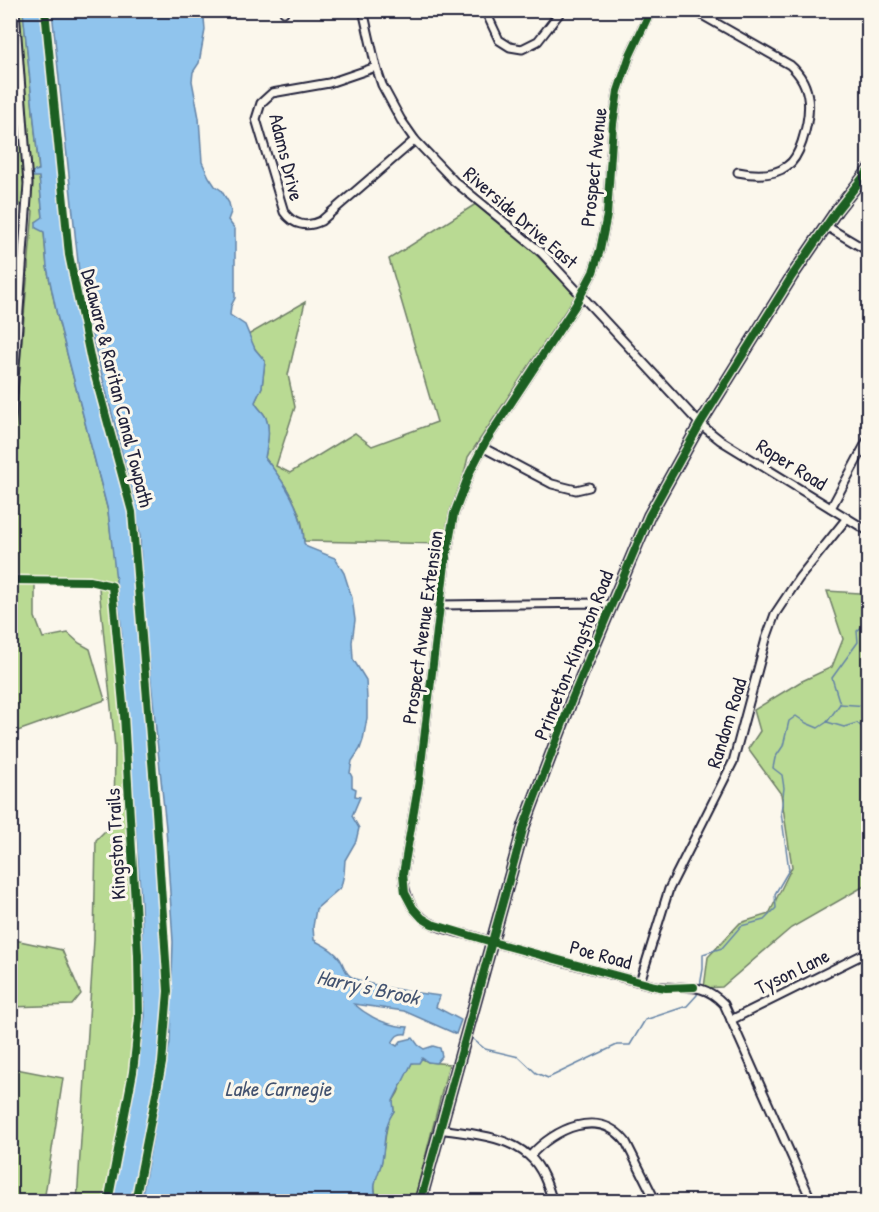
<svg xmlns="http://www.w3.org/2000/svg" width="879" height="1212" font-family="'Patrick Hand',sans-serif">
	<rect width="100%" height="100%" fill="#fbf7ec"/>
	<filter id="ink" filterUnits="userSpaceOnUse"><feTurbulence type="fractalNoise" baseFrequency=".0167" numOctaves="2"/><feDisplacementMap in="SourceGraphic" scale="12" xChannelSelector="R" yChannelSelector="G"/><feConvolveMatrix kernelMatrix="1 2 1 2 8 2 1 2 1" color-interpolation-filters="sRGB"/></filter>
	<g filter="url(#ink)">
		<g fill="#b9da93" stroke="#6e7e67" stroke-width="1.5">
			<path d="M23,10L39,171L32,172L39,176L43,218L36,222L44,232L47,267L57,315L108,511L116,576L143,1004L109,1201H77L94,940L96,840L114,822L115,747L98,578H35V617L43,638L68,633L79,643L90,649L105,700L15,732L14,703L11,700L10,481L33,211L20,204L14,262L11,340L10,11Z"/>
			<path d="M482,200L576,295L468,457L447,544L304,541C304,510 283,481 265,458C267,445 271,431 266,418C264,412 257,408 255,402L262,387L265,361L255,349L248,335L305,302L288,375L295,407L276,466L290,473L355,433L372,446L437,422L389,259Z"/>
			<path d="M868,580V884L791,928L722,987L704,988L708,957L740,923L769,914L792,867L781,794L748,749L760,731L754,710L800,682L832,667L843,639L827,591L860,593Z"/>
			<path d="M10,939L62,950L81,994L72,1005L11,1007Z"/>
			<path d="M421,1058L428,1062L449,1064L414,1201H379L376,1197L374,1181L381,1165L388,1120L394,1111L393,1101L398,1093L403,1080L412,1063Z"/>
			<path d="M11,1068L63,1078L44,1201H11Z"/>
		</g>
		<g fill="#90c4ed" stroke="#6483a6" stroke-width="1.5">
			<path d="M199,10L204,18L205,30L199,63L193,72L192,81L199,118L202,162L209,177L215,186L221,190L229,203L231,212L228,220L235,229V298L231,306L230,315L245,325L255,349L265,361L262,387L255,402C257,408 264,412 266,418C271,431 267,445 265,458C285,483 303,510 304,543L307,547L335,558L344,573L352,598L355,620L352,642L353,659L366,680L367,699V718L363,740L360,749L352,761L350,773L352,777V787L356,789L355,796L360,797L352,816L359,828L356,841L345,860L344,874L341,887L316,909L313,927L314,940C324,946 333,949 340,959C343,964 345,971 349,975C359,985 423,994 440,996L436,1007L461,1020L456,1034L404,1011L354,1004C370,1018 387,1026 408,1027L406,1034C398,1033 396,1036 392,1043L397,1046L401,1041L413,1038L418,1045L424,1049L433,1046L440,1048L442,1056L436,1063L428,1062L422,1058L419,1063H412L393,1101L394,1111C382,1128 386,1146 381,1165C377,1178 370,1189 379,1201H141L170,1042L173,942L166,828L142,593L140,536L134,500L86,313L79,272L52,11Z"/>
			<path d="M23,11H42L60,199L72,292L122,486L129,516L134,561L165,991C163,1062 146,1132 132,1201H112L132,1102L145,1016L141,903L121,624L108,511L57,315L47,267L44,232L36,228V222L43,217L39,177H33L32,172L39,170Z"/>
		</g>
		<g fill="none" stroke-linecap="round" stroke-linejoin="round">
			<g stroke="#6483a6" stroke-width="1.5">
				<path d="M840,704L868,706"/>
				<path d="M827,722L844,727L857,723L868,732"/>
				<path d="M700,986L703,969V954L722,948L741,926L764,920L776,908L775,894L789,870L781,812L784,788L782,775L773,768L775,758L783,746L789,721L796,716L806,723L818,728L827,722L840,704L832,678L858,642L857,631L865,624L866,609L862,601L866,594V578L868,577"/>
				<path d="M469,1036L485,1049L519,1057L536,1073L548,1078L617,1045H630L645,1020L687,1006L697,995L698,990"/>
			</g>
			<g stroke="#22223b" stroke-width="11">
				<g id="minor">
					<path d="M363,10L376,67L382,85L401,120L415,140L454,181L542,253L700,424L720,440L868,531"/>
					<path d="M485,10L499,40L510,47L522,49L538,41L562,10"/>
					<path d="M651,10L630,55L618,91L613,124L607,215L600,250L593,272L575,306L486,441L470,472L454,514L445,564L419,781L403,874C404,891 409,908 424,919C438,929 459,932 476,937C535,955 595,970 655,986C684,991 700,979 724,1004L812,1202"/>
					<path d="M693,10L790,65C814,86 811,114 802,142C799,151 795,161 787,166C773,177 753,175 738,172"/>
					<path d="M284,12L285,10"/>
					<path d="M376,67L329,83L272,93L261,103L256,119L284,212C293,225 307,228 321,221L415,140"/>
					<path d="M826,226L868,251"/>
					<path d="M10,436L28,184L15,10"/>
					<path d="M482,447L552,484L576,490L589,487"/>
					<path d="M831,508L868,439"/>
					<path d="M440,605L599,603L610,605"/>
					<path d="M640,982L669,889L733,762L766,639L775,614L799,578L847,518"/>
					<path d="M731,1020L868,952"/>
					<path d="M440,1129C469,1134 506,1135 529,1156C542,1167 548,1186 553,1202"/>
					<path d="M530,1156C554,1129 599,1107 626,1142L656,1202"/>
				</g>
			</g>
			<g stroke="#22223b" stroke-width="14">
				<path id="secondary" d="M420,1202L524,826L572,699L649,516L700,424L792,276L837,210L868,171"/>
			</g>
			<use href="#minor" stroke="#fbf7ec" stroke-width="7"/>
			<use href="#secondary" stroke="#fbf7ec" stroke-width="9"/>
			<g stroke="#fbf7ec" stroke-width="11">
				<g id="cycleway">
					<path d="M45,10L69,255L91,361L132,512L156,811L168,991L162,1063L135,1202"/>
					<path d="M651,10L630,55L618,91L613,124L607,215L600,250L593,272L575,306L486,441L470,472L454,514L445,564L419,781L403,874L405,893L413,908L422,918L432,924L492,942L655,986L666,988L694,987"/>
					<path d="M10,580L90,581L112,586L124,715L138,955L139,1018L133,1072L108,1202"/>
					<path d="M420,1202L524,826L572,699L649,516L700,424L792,276L837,210L868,171"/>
				</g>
			</g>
			<use href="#cycleway" stroke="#1b5e20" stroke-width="8"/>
		</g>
	</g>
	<g text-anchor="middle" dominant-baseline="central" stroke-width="6" stroke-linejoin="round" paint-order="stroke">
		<g font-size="20" fill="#22223b" stroke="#fbf7ec">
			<text transform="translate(287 157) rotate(76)">Adams Drive</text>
			<text transform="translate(593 167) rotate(-84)">Prospect Avenue</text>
			<text transform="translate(521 217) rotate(41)">Riverside Drive East</text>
			<text transform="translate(118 388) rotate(76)">Delaware &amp; Raritan Canal Towpath</text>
			<text transform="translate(792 464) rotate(32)">Roper Road</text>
			<text transform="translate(422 627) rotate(-82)">Prospect Avenue Extension</text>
			<text transform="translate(573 655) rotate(-68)">Princeton-Kingston Road</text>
			<text transform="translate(726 723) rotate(-73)">Random Road</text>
			<text transform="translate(115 844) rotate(-93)">Kingston Trails</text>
			<text transform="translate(601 954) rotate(15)">Poe Road</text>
			<text transform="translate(792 971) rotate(-26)">Tyson Lane</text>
		</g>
		<g font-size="21" font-style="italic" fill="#435370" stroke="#fbf7ec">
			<text transform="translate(368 987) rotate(12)">Harry's Brook</text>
			<text x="278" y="1088">Lake Carnegie</text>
		</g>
	</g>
	<rect width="879" height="1212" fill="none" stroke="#fbf7ec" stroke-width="36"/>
	<rect x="18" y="18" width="843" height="1176" fill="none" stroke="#22223b" stroke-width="2" filter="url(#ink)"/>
</svg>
